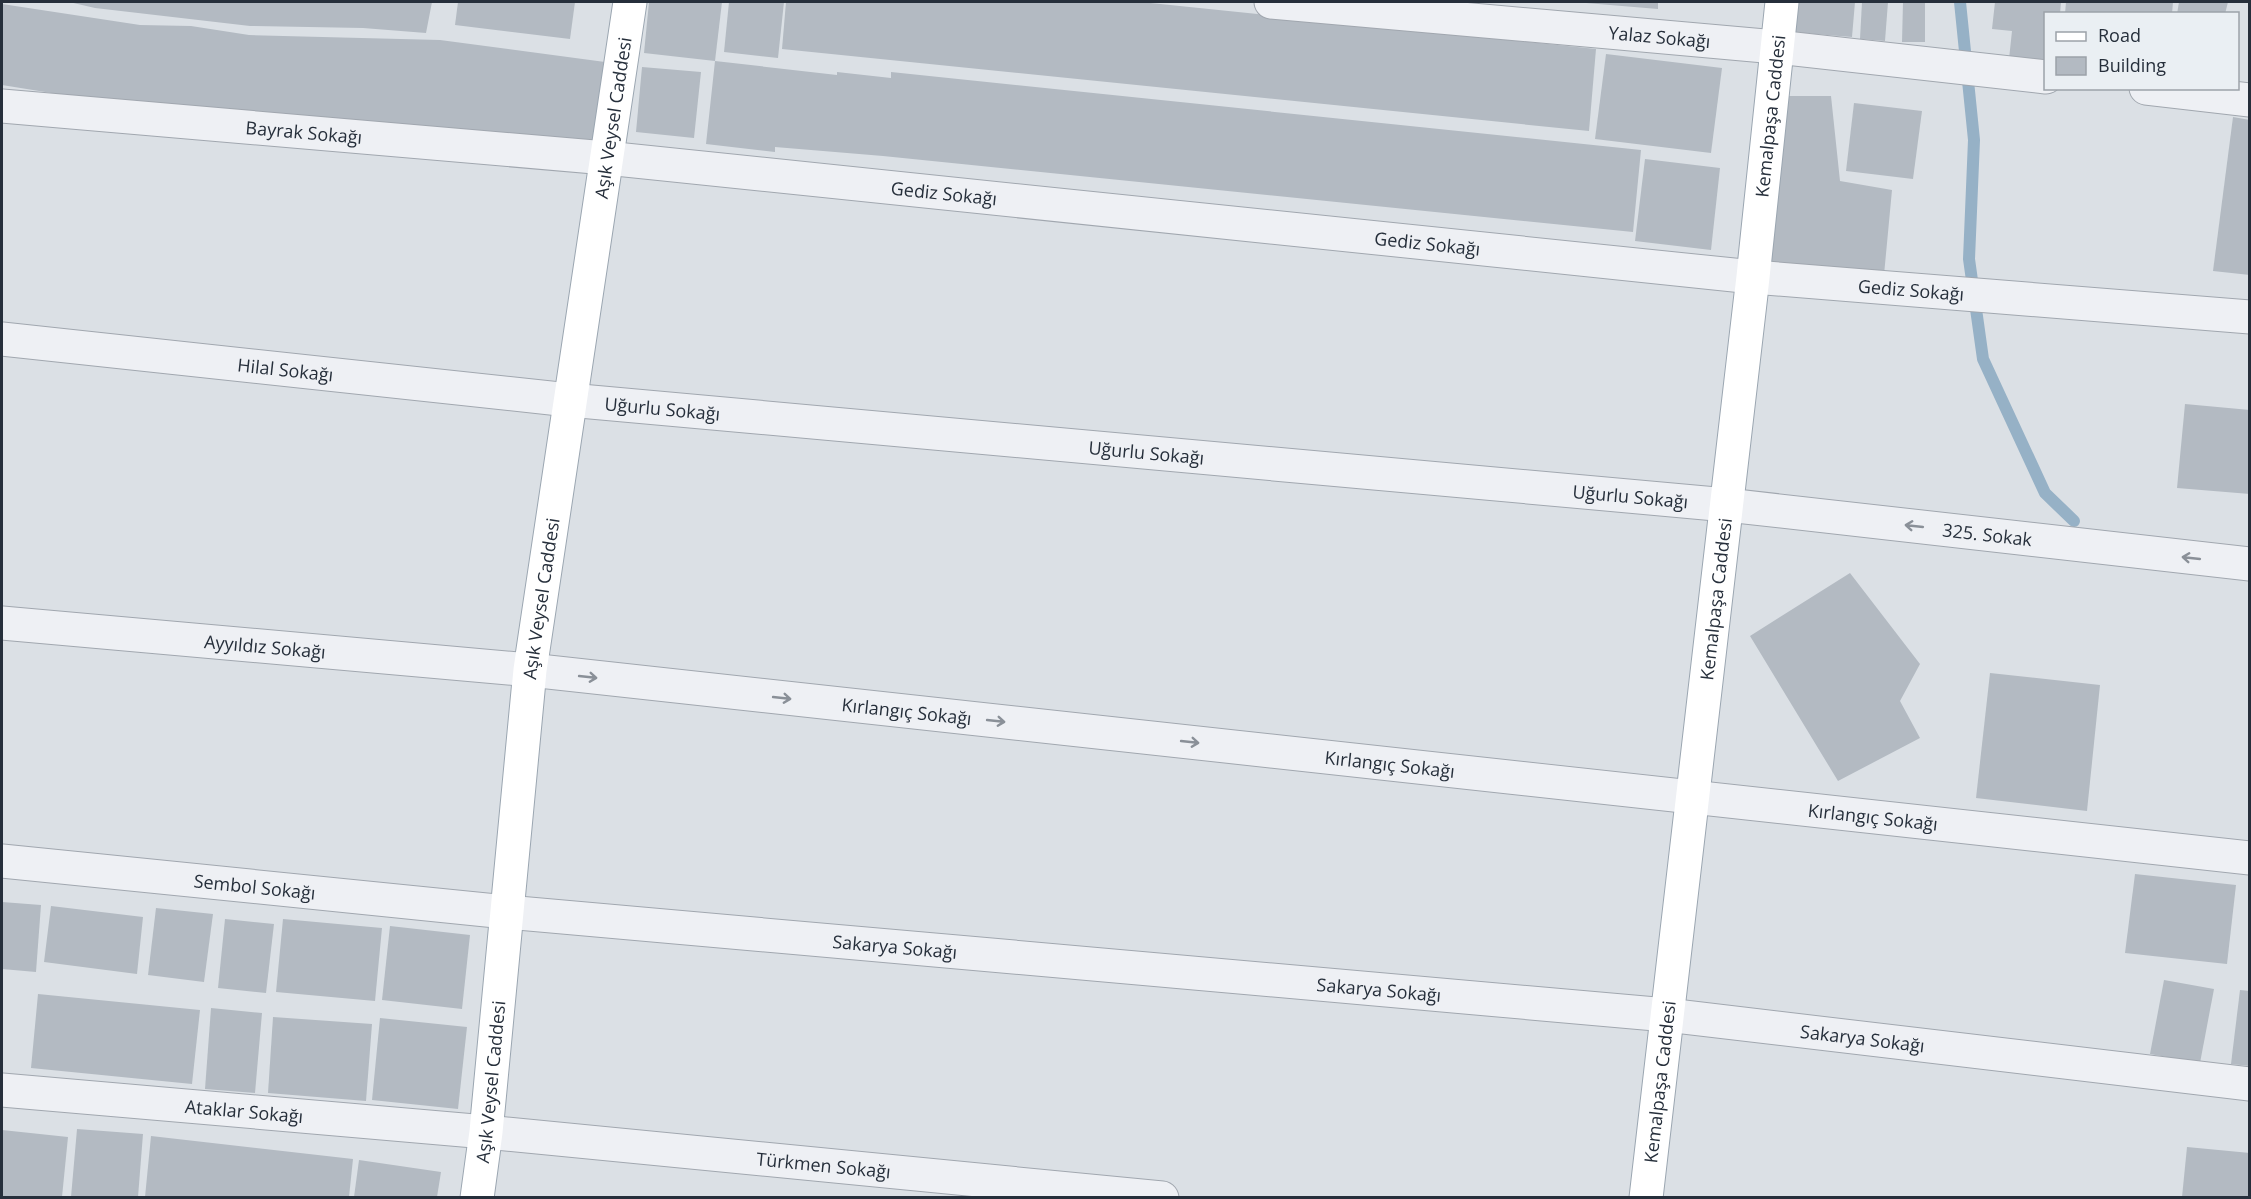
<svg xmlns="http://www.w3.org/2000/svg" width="2251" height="1199" font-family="'Open Sans',sans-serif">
	<rect width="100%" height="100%" fill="#dbe0e5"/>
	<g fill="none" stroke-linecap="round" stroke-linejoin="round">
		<path stroke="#96b1c6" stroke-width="12" d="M1960,2L1974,140L1969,259L1983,359L2045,493L2074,521"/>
	</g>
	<g fill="#b3bac2">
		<path d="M69,2H432L426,33L363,28L250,26L95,8Z"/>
		<path d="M458,2H575L570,39L455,25Z"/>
		<path d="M649,2H722L715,61L644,53Z"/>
		<path d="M729,2H784L778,58L724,52Z"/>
		<path d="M786,2H1141L1596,49L1589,131L782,49Z"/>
		<path d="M1586,2H1658V9L1586,3Z"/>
		<path d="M1792,2H1855L1852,37L1790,32Z"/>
		<path d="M1862,2H1888L1885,41L1860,39Z"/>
		<path d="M1903,2H1925V42H1902Z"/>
		<path d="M1995,2H2061L2060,14H2046V64L2009,59L2012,31L1992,29Z"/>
		<path d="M2066,2H2173L2172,14H2065Z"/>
		<path d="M2179,2H2228L2225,14H2177Z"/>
		<path d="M2,4L140,25L191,26L249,35L440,40L605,62L592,145L70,96L2,85Z"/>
		<path d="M1606,54L1722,68L1711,153L1595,139Z"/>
		<path d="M715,61L837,75V72L891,78V72L1641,150L1633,232L883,156L775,147V152L706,144Z"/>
		<path d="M642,67L701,72L694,138L636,132Z"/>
		<path d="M1786,96H1831L1840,181L1892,190L1884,275L1768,266Z"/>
		<path d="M1854,103L1922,111L1913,179L1846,171Z"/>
		<path d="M2233,117L2250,120V275L2213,271Z"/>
		<path d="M1645,159L1720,168L1711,250L1635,241Z"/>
		<path d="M2185,404L2250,410V494L2177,488Z"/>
		<path d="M1850,573L1920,664L1900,701L1920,738L1838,781L1750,636Z"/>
		<path d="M1990,673L2100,685L2087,811L1976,798Z"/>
		<path d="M2135,874L2236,885L2227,964L2125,953Z"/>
		<path d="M2,902L41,905L36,972L2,969Z"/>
		<path d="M51,906L143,917L137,974L44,962Z"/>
		<path d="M156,908L213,914L204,982L148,975Z"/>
		<path d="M225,919L274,924L266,993L218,988Z"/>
		<path d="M283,919L382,928L375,1001L276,992Z"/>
		<path d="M390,926L470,935L462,1009L382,1000Z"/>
		<path d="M2164,980L2214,989L2200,1063L2150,1054Z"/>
		<path d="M2240,990L2250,991V1066L2231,1064Z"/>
		<path d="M38,994L200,1010L192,1084L31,1068Z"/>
		<path d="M211,1008L262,1013L255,1093L205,1089Z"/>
		<path d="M273,1017L372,1024L366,1101L268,1093Z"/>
		<path d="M380,1018L467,1027L458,1109L372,1100Z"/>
		<path d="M77,1129L143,1134L138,1197H71Z"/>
		<path d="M2,1130L68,1137L62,1197H2Z"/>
		<path d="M151,1136L353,1159L349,1197H145Z"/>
		<path d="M2187,1147L2250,1153V1197H2182Z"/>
		<path d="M359,1160L441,1172L437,1197H354Z"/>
	</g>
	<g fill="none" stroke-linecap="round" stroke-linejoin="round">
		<g stroke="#a1a7af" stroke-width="35">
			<g id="minor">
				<path id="s1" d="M1271,2L1776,47L2046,77"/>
				<path d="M2146,88L2250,100"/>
				<path id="s2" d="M2,106L606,158L1753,277L2250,317"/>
				<path id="s3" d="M2,339L569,400L1727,505L2250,564"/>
				<path id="s4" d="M2,623L530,670L2250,858"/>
				<path id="s5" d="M2,861L506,912L1667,1015L2250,1084"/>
				<path id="s6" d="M2,1090L486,1132L1162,1198"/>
			</g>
		</g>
		<g stroke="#9ba6b1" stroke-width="35">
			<g id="major">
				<path id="s7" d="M477,1198L486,1132L530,670L630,2"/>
				<path id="s8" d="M1646,1198L1753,277L1782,2"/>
			</g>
		</g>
		<use href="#minor" stroke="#eef0f4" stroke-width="33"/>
		<use href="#major" stroke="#fff" stroke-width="33"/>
	</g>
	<defs><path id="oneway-shaft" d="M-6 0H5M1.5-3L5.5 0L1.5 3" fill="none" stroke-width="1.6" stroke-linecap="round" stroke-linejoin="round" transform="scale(1.5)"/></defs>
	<g stroke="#8a9098">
		<use href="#oneway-shaft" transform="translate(1914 526) rotate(-174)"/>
		<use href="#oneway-shaft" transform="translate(2191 558) rotate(-174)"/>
		<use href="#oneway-shaft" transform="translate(588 677) rotate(6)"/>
		<use href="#oneway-shaft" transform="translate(782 698) rotate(6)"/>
		<use href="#oneway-shaft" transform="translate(996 721) rotate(6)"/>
		<use href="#oneway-shaft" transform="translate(1190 742) rotate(6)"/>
	</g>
	<g text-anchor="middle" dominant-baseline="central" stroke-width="4.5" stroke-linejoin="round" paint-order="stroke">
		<g font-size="18" fill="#262f3b" stroke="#eaeff3">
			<text stroke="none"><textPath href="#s1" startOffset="390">Yalaz Sokağı</textPath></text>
			<text stroke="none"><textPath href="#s7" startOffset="1089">Aşık Veysel Caddesi</textPath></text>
			<text stroke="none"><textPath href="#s8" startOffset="1089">Kemalpaşa Caddesi</textPath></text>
			<text stroke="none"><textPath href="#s2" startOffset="303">Bayrak Sokağı</textPath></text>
			<text stroke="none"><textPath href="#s2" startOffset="946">Gediz Sokağı</textPath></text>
			<text stroke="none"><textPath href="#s2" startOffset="1432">Gediz Sokağı</textPath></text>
			<text stroke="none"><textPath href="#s2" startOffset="1918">Gediz Sokağı</textPath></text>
			<text stroke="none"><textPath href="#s3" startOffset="285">Hilal Sokağı</textPath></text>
			<text stroke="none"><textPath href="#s3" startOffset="664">Uğurlu Sokağı</textPath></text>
			<text stroke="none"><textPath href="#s3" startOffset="1150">Uğurlu Sokağı</textPath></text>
			<text stroke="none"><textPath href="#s3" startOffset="1636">Uğurlu Sokağı</textPath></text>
			<text stroke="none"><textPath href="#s3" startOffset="1995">325. Sokak</textPath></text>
			<text stroke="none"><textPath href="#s7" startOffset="603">Aşık Veysel Caddesi</textPath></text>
			<text stroke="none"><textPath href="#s8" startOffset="603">Kemalpaşa Caddesi</textPath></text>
			<text stroke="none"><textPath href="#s4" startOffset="264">Ayyıldız Sokağı</textPath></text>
			<text stroke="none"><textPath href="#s4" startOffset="909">Kırlangıç Sokağı</textPath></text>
			<text stroke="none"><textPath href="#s4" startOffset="1395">Kırlangıç Sokağı</textPath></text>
			<text stroke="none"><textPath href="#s4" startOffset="1881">Kırlangıç Sokağı</textPath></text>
			<text stroke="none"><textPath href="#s5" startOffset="254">Sembol Sokağı</textPath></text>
			<text stroke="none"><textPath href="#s5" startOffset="897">Sakarya Sokağı</textPath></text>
			<text stroke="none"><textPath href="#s5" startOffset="1383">Sakarya Sokağı</textPath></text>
			<text stroke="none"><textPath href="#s5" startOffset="1869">Sakarya Sokağı</textPath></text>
			<text stroke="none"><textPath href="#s7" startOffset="117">Aşık Veysel Caddesi</textPath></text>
			<text stroke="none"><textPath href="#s8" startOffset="117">Kemalpaşa Caddesi</textPath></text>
			<text stroke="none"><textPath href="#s6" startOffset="243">Ataklar Sokağı</textPath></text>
			<text stroke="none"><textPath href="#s6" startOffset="825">Türkmen Sokağı</textPath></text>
		</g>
	</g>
	<rect width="2251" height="1199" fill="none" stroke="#262f3b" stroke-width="6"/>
	<rect x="2044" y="12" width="195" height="78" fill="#eaeff3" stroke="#9ca2a9" stroke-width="1.5"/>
	<rect x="2056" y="32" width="30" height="9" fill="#ffffff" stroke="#9ca2a9" stroke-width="1.5"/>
	<text x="2098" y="42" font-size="18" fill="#262f3b">Road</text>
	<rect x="2056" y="57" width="30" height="18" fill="#b3bac2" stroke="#9ca2a9" stroke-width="1.5"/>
	<text x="2098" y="72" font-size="18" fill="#262f3b">Building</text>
</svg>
